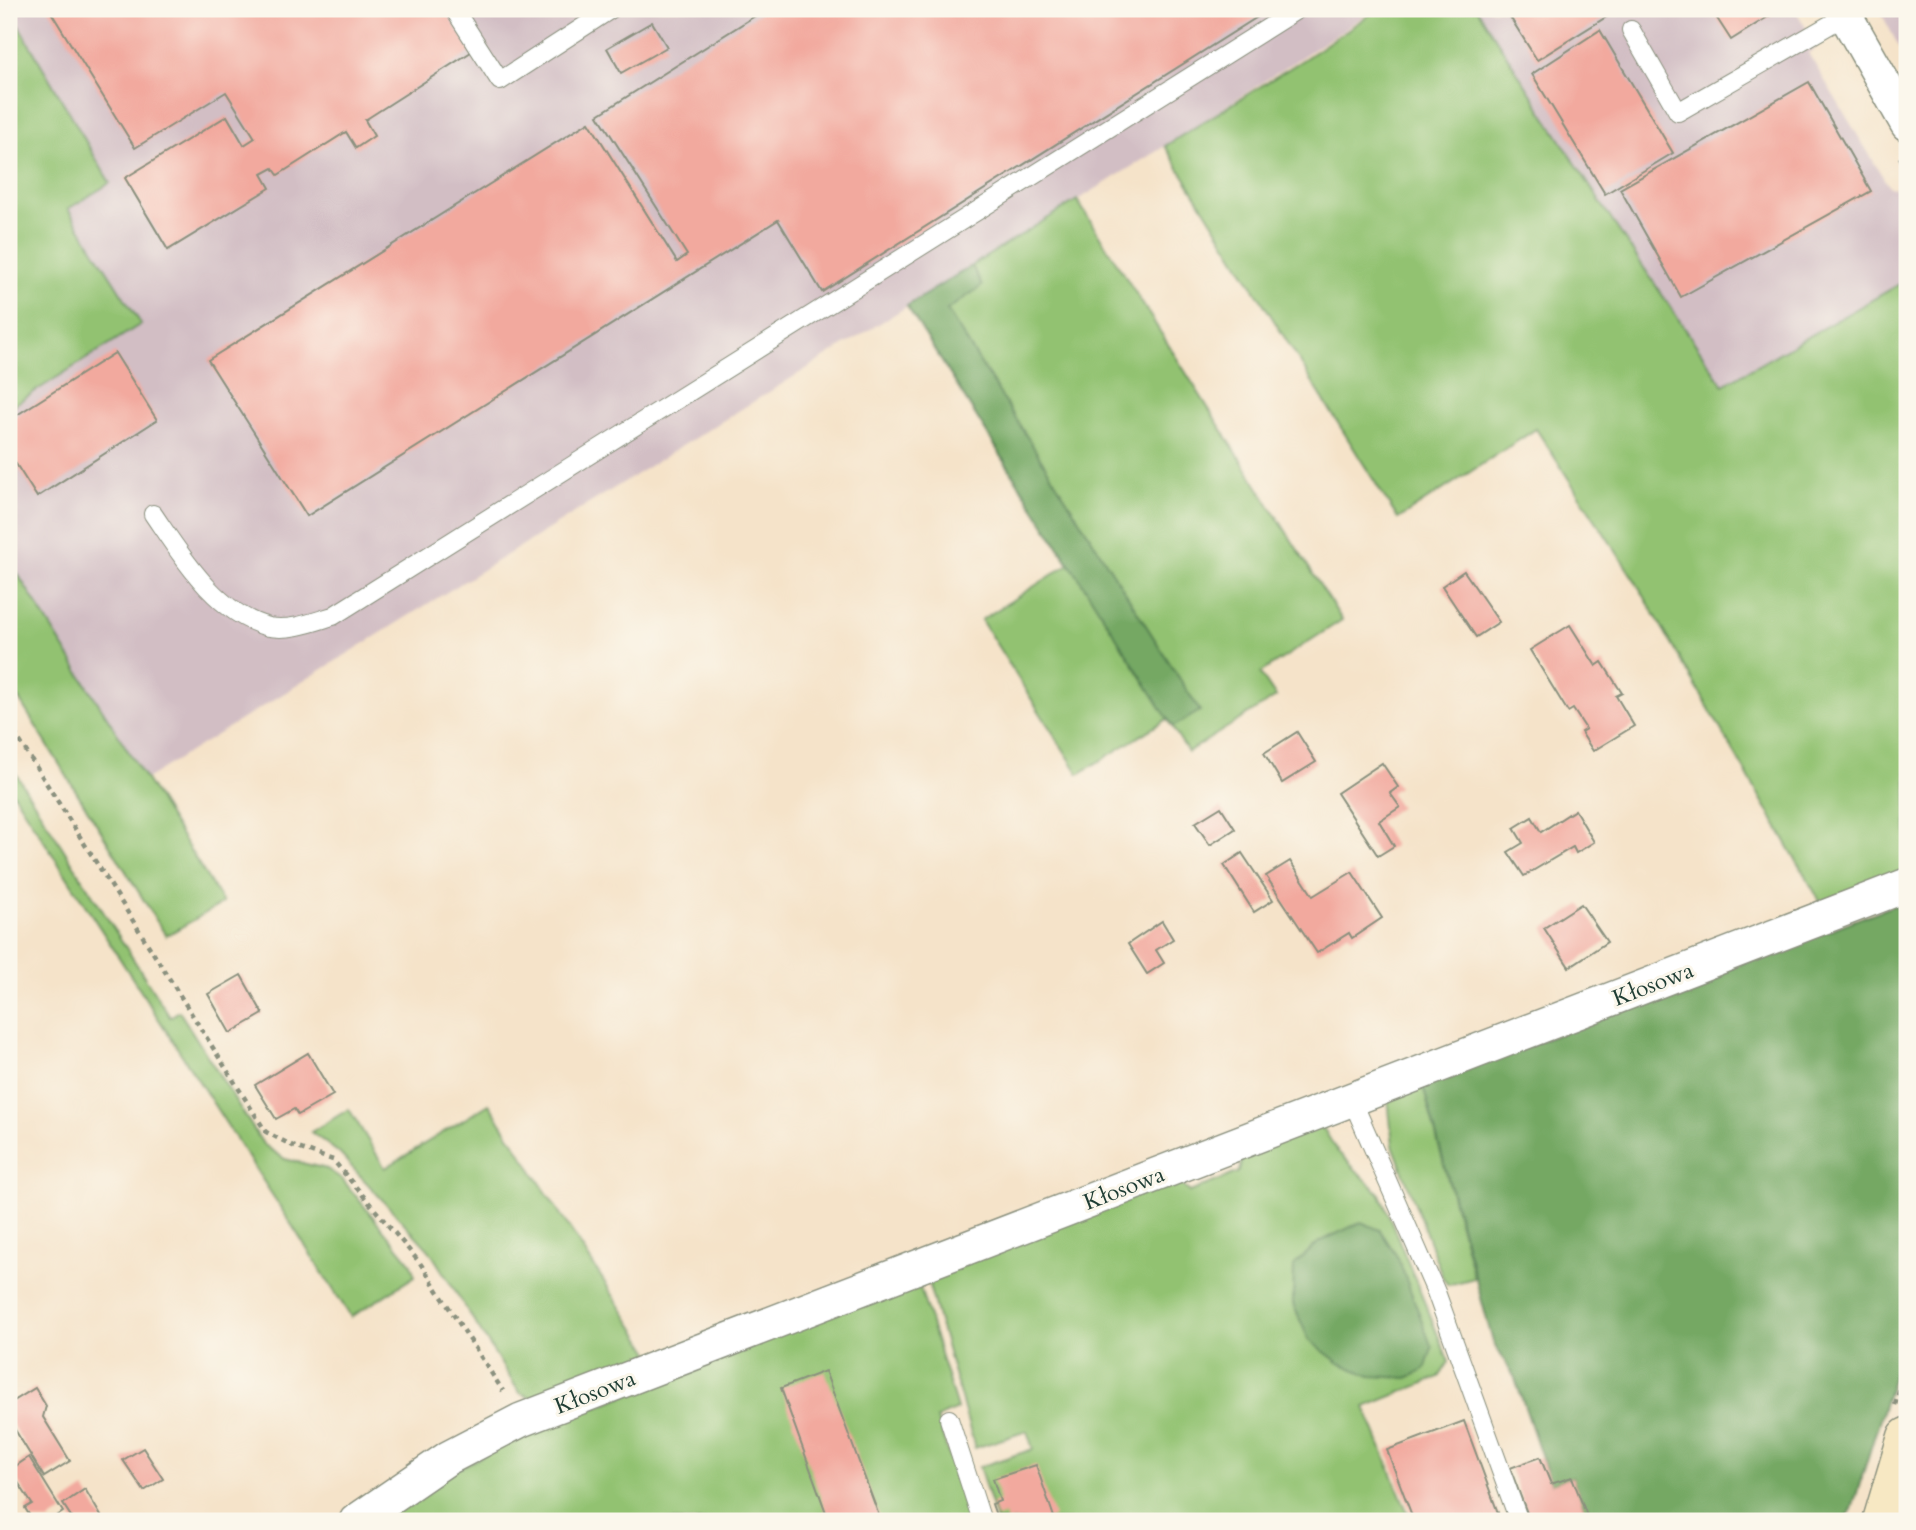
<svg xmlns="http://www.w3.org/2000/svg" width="1916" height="1530" font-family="Cardo,serif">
	<rect width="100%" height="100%" fill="#fbf7ec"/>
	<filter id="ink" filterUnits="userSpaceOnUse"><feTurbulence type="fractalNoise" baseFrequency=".0143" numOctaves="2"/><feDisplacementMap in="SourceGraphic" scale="14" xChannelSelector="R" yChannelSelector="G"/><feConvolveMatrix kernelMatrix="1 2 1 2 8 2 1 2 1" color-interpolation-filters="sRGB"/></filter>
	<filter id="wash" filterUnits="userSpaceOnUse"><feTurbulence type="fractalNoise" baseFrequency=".00686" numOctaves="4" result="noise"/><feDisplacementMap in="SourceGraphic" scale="28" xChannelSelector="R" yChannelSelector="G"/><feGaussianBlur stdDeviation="1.57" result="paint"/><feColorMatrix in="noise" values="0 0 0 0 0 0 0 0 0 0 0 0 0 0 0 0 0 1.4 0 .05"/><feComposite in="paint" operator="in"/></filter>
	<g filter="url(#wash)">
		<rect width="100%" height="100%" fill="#f5e3c9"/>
		<g fill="#d2bec4">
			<path d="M9,9H1375L1165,146L146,779L9,560V408L141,324L68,209L110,183Z"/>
			<path d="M1477,9H1795L1817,47L1808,53L1889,187L1907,190V280L1723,385L1611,219Z"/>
			<path d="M1879,9H1907V62Z"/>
		</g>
		<g fill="#92c271" stroke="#588052" stroke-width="2">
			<path d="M9,9L110,183L68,209L141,324L9,408Z"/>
			<path d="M1378,9H1477L1611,219L1723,385L1907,280V870L1821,903L1636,582L1536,429L1398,519L1165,146L1304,59Z"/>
			<path d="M1077,200L1342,620L1260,673L1276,697L1188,752L1167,719L1079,774L981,620L1069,564L907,306Z"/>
			<path d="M9,560L223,903L166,936L9,683Z"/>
			<path d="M9,763L170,1017L179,1011L263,1144L285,1159L327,1169L342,1179L410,1262L415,1276L351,1317L9,787Z"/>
			<path d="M1423,1086L1474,1278L1448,1285L1443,1278L1393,1145L1388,1100Z"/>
			<path d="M489,1104L655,1360L534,1400L519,1392L429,1250L339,1153L311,1132L349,1109L385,1168Z"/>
			<path d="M1322,1126L1337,1151L1380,1194L1449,1362L1439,1377L1365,1407L1411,1521H996L979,1467L1033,1449L1027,1431L975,1448L926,1275L1174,1179L1190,1192L1239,1172L1243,1151Z"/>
			<path d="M917,1278L957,1409L937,1418L969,1521H375L455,1470L516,1439Z"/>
		</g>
		<g fill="#75a863" stroke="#4a724c" stroke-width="2">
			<path d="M972,266L982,286L947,310L1200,711L1173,727L907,306Z"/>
			<path d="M1907,900V1331L1852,1509L1845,1521H1589L1572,1477L1551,1484L1515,1378L1493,1342L1423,1086Z"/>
			<path d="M1361,1222L1380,1230L1398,1258L1432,1348L1425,1370L1407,1378L1370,1376L1339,1363L1309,1340L1293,1304L1294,1265L1319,1242Z"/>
		</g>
		<g id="blocks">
			<g fill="#f2a99e">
				<path d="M49,9H444L471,52L365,120L374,136L356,148L346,132L278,175L273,168L262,174L270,188L168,250L125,178L227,116L244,145L255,138L226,92L135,148Z"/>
				<path d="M526,9H545L532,18Z"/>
				<path d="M766,9H1270L822,292L778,220L307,516L208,360L589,122L677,262L687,255L598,115Z"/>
				<path d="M1505,9H1619L1537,60Z"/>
				<path d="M1711,9H1775L1777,11L1731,40Z"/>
				<path d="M652,22L667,47L621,73L607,48Z"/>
				<path d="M1600,30L1673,153L1605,194L1532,74Z"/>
				<path d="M1809,82L1871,191L1681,297L1620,189Z"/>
				<path d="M115,353L157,420L37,497L9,453V420Z"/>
				<path d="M1464,571L1499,622L1476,637L1442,586Z"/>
				<path d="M1570,625L1596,666L1602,662L1622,693L1616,696L1634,726L1593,751L1581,732L1586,729L1573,709L1568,712L1530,650Z"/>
				<path d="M1297,732L1316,762L1282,783L1264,753Z"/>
				<path d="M1382,763L1398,787L1390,793L1400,807L1379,821L1394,846L1378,856L1337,793Z"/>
				<path d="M1221,807L1235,829L1210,845L1195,823Z"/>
				<path d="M1575,810L1594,842L1576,853L1573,847L1524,876L1508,852L1523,843L1514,828L1532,817L1541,832Z"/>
				<path d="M1242,853L1273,900L1254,912L1224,865Z"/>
				<path d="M1290,861L1313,896L1352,872L1382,918L1352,938L1349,933L1317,953L1266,876Z"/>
				<path d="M1581,904L1607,942L1569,967L1544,928Z"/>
				<path d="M1162,921L1173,939L1156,950L1164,963L1147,974L1128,944Z"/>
				<path d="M241,975L263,1014L230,1033L208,994Z"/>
				<path d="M308,1053L333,1095L298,1115L294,1109L276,1119L255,1085Z"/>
				<path d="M825,1371L881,1521H829L781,1388Z"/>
				<path d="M35,1388L46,1406L43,1417L70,1461L44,1477L9,1420V1404Z"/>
				<path d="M1464,1421L1501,1521H1414L1387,1450Z"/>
				<path d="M143,1448L163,1479L144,1491L123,1460Z"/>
				<path d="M29,1457L63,1512L49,1521H33L25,1508L32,1504L10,1470Z"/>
				<path d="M1540,1457L1551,1484L1572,1477L1589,1521H1530L1510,1468Z"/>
				<path d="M1036,1465L1054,1517L1042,1521H1007L1005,1515L997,1518L992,1504L1000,1501L993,1479Z"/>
				<path d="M85,1489L104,1521H74L63,1504Z"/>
			</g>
		</g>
	</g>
	<g filter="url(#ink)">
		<use href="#blocks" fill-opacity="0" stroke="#8a907e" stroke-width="2"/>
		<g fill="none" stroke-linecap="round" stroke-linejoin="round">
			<g stroke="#8a907e" stroke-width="20">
				<g id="lane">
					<path d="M454,9L500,81L611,9"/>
					<path d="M1631,30L1678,112L1852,12"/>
					<path d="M153,514C181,555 216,614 269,627C290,631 313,622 333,616L1298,9"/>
					<path d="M1352,1100L1436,1292L1519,1521"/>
					<path d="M949,1419L982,1521"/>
				</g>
			</g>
			<g stroke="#8a907e" stroke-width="36">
				<g id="street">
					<path d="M1842,9L1907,124"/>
					<path d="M356,1521L448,1458L521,1420L1907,885"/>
				</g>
			</g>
			<g stroke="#8a907e" stroke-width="41">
				<path id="secondary" d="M1882,1521L1907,1437"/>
			</g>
			<g stroke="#8a907e" stroke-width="4.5" stroke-dasharray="5 5" stroke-linecap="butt">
				<path d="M1900,157L1907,170"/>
				<path d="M9,724L266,1132L295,1147L333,1160L420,1263L503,1391"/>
				<path d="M1895,1405L1907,1365"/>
			</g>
			<use href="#lane" stroke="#fff" stroke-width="18"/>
			<use href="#street" stroke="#fff" stroke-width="33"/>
			<use href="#secondary" stroke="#f7e8c3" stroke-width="38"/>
		</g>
	</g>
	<g text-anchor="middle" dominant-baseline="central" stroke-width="6" stroke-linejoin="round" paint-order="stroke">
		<g font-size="23" fill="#1f3d34" stroke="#fbf7ec">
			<text transform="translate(1653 984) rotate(-21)">Kłosowa</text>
			<text transform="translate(1124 1188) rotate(-21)">Kłosowa</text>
			<text transform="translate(595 1392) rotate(-21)">Kłosowa</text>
		</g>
	</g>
	<rect width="1916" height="1530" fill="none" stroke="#fbf7ec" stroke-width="35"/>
</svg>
